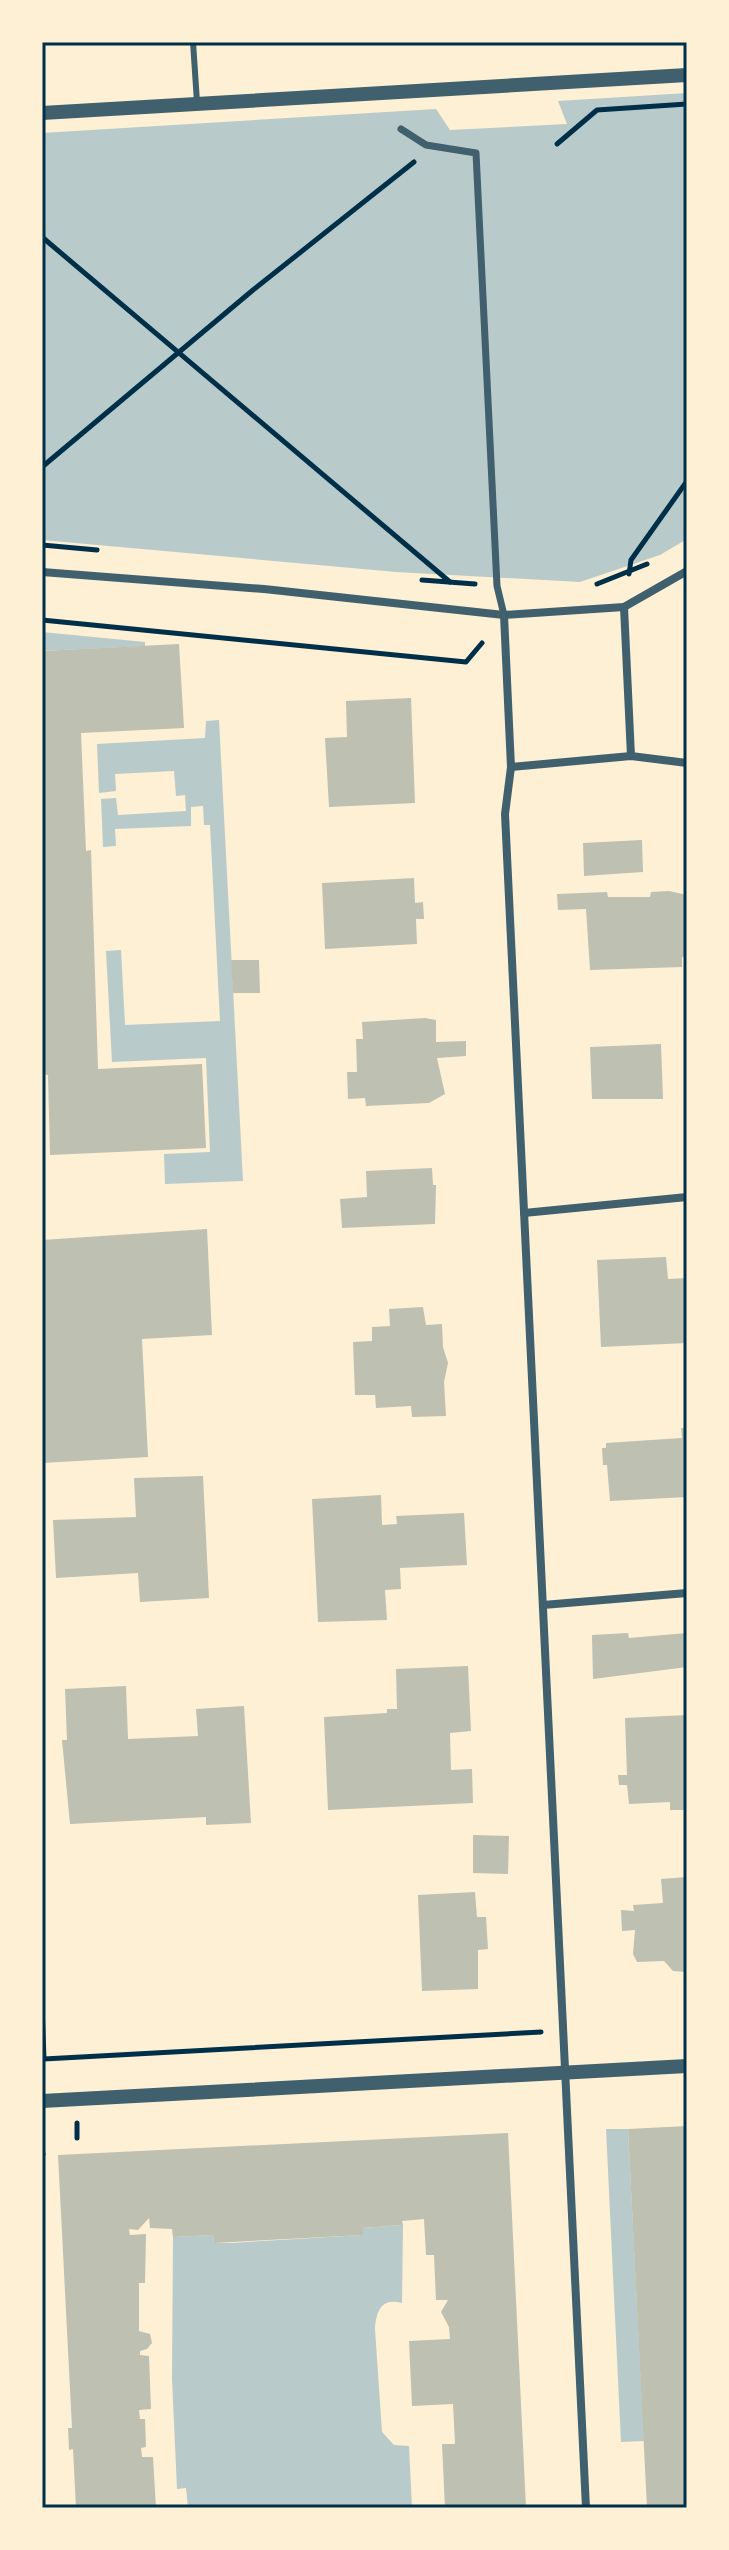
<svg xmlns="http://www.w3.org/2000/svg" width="729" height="2550" font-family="Rubik,sans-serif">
	<rect width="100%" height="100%" fill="#fdf0d5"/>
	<g fill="#b9caca">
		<path d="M687,93V539L660,555L580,582L396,572L42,540V133L436,109L450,130L567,124L558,101Z"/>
		<path d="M42,632L145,642V646L42,651Z"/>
		<path d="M219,720L243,1181L165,1184L164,1154L210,1152L206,1058L112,1062L106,951L121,950L125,1025L220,1021L210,825H204L203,806L191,807V826L115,829L116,846L103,847L101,799L116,798L118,815L186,811L185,795L176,796L174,771L115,774L116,791L99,793L97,744L205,738L206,721Z"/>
		<path d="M606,2129H628L644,2441L621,2442Z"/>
		<path d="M403,2225L402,2303C381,2297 376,2312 375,2329L382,2432L394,2445L409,2446L412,2508H188L186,2488L177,2489L172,2379L173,2237L213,2235L214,2243H231L362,2235V2228Z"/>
	</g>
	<g fill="#bec0b2">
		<path d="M179,644L184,728L81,733L86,851L91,850L98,1069L202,1064L206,1148L50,1155L48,1075L42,1074V651Z"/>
		<path d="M411,698L415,803L329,807L325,738L347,737L346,701Z"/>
		<path d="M642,840L643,872L584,876L583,843Z"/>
		<path d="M414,878L415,903L423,902L424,919H416L417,944L325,949L322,883Z"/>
		<path d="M669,891L687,895V957H682V967L590,970L586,909L558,910L557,894L607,892L608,897H650L651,892Z"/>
		<path d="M231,960H259L260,993H233Z"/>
		<path d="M425,1018L436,1020V1042L466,1041V1056L437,1058L445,1094L429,1103L366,1106L365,1098L348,1099L347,1072H357L356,1039H363L362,1022Z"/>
		<path d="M661,1044L663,1099H592L590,1047Z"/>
		<path d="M432,1168L433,1185H436L435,1224L342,1228L340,1199L367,1197L366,1171Z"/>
		<path d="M207,1229L212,1335L142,1339L148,1457L42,1463V1240Z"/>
		<path d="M666,1257L668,1279L687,1278V1343L601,1347L597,1260Z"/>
		<path d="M423,1307L426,1325L442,1324L443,1347L448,1363L444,1382L446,1416L412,1417L411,1406L376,1408L375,1395H355L353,1342L372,1341V1327L390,1326L389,1309Z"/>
		<path d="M681,1428H687V1497L610,1501L607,1465H603L602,1448H606V1443L682,1438Z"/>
		<path d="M203,1476L209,1598L140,1602L138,1573L56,1578L53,1520L136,1517L134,1478Z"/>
		<path d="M381,1495L382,1525L397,1524L396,1516L464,1513L467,1565L400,1568L401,1589L385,1590L387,1620L318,1622L312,1499Z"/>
		<path d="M628,1633L629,1638L687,1633V1667L593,1679L592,1635Z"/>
		<path d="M468,1666L471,1731L450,1733L451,1770L472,1769L473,1803L328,1810L324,1717L387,1713V1709H397L396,1669Z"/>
		<path d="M126,1686L128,1739L198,1736L196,1709L244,1706L251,1823L206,1825V1817L70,1824L62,1740H67L65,1689Z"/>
		<path d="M687,1715L684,1810H670V1802L629,1804L627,1785H619L618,1775H627L625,1718Z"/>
		<path d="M473,1835L509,1836L508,1874L473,1873Z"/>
		<path d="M687,1877V1972L673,1971L664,1961L637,1962L633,1954L635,1930L622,1931L621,1910L634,1911L633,1905L663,1903L661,1879Z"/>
		<path d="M475,1892L477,1917H486L488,1949L478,1950V1989L422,1991L418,1895Z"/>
		<path d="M687,2126V2508H647L628,2129Z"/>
		<path d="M508,2133L526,2508H445L442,2444H455L453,2404L412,2406L409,2341L450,2339L449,2327L441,2312L448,2300H436L434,2255H426L424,2219L402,2221L403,2225L362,2228L363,2235L214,2243L213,2235L173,2237L172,2229L150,2228L149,2218L138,2230L129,2229L130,2235L146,2234L145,2283H139V2331L150,2334L152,2343L147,2349L140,2351V2355L149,2356L151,2409L139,2410L140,2419H145L146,2447L141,2448L142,2457H153L156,2508H76L73,2449L69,2450L68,2428H72L58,2155Z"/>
	</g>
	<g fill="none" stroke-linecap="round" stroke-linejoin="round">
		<g stroke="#003049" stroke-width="5">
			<path d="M557,144L597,110L687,104"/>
			<path d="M42,237L450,582"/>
			<path d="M42,467L253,290L414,162"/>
			<path d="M42,545L97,550"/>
			<path d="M629,574L631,560L687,481"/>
			<path d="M422,580L475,584"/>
			<path d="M597,584L647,564"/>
			<path d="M42,620L466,662L482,643"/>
			<path d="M42,2005L44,2059L541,2032"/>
			<path d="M77,2123V2138"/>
			<path d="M42,2154H43"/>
		</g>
		<path stroke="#3f606c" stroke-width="6" d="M193,42L197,102"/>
		<path stroke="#3f606c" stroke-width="7" d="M401,129L426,145L476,153L497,586L504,615"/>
		<g stroke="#3f606c" stroke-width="8">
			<path d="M42,572L264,589L504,615L624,607L687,571"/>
			<path d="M624,607L631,756"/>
			<path d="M504,615L511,767L505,814L586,2508"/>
			<path d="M511,767L631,756L687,763"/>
			<path d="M524,1213L687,1197"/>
			<path d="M543,1605L687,1593"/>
		</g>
		<g stroke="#3f606c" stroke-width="14">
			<path d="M42,113L687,75"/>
			<path d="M42,2101L687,2066"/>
		</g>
	</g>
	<rect width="729" height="2550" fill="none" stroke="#fdf0d5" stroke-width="88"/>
	<rect x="44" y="44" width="641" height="2462" fill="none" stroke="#003049" stroke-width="3"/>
</svg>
